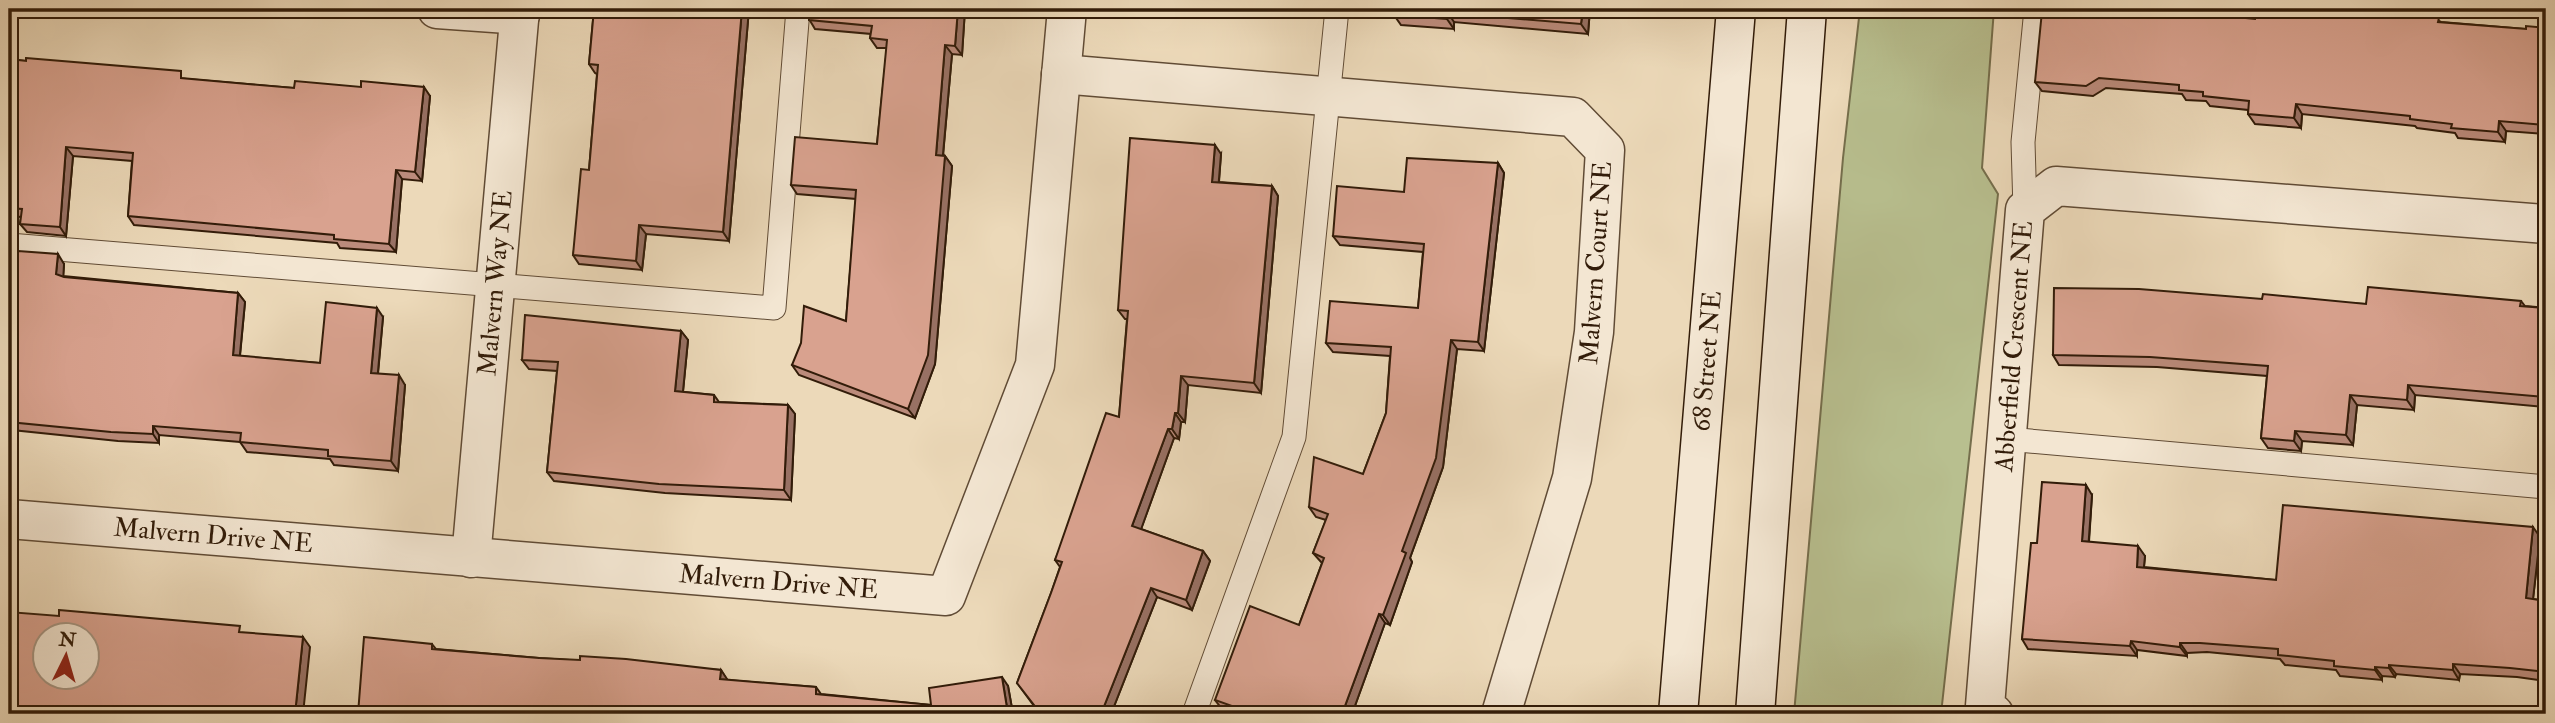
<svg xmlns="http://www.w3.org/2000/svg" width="2555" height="723" font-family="'IM FELL Double Pica',serif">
	<rect width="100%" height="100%" fill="#ecd9b9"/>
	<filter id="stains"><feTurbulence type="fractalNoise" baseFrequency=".00286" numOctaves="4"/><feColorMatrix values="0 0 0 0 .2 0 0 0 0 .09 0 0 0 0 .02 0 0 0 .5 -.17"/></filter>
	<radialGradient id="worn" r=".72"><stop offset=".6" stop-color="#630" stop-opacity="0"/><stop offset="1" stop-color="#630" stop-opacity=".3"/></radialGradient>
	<path fill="#b8bf8f" stroke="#756e4c" stroke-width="2" d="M1860,9H1994L1982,168L1998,194L1941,714H1794L1843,158Z"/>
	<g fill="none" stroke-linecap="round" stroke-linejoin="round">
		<g stroke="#604b35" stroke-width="25">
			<g id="lane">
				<path d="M2025,210L2023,142L2036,9"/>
				<path d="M9,245L774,308L798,9"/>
				<path d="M2007,439L2546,487"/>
				<path d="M1194,714L1294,437L1337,9"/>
			</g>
		</g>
		<g stroke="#604b35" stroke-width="41">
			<g id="street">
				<path d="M437,9L520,15"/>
				<path d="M1061,74L1573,117L1605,150L1594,332L1572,478L1501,714"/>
				<path id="s1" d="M9,519L946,596L1035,365L1067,9"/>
				<path id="s2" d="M471,558L520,9"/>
				<path id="s3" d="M1994,714L1985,706L2025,210L2056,186L2546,224"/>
			</g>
		</g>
		<g stroke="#321c09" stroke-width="41">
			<g id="secondary">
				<path id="s4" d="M1678,714L1736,9"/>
				<path d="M1755,714L1807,9"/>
			</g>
		</g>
		<use href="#lane" stroke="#f3e6d2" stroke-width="23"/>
		<use href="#street" stroke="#f3e6d2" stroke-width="38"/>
		<use href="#secondary" stroke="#f3e6d2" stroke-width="38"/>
	</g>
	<g fill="#bb8b7b" stroke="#321c09" stroke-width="2">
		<path d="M594,9H749L729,241L646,234L642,270L579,264L573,255L589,170L597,74L595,73L589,64Z"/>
		<path d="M965,9L962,55L952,54L943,156H945L952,166L935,364L915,418L799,375L792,365L846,321L856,199L797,194L791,185L877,144L887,48H877L870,38L871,34L815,29L806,14Z"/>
		<path d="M1395,9H1590L1588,34L1454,22V29L1401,25L1394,15Z"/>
		<path d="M2169,11L2255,19L2336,17L2433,18L2441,22L2526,29L2546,28V134L2506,131L2505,142L2458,138L2455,133L2417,128L2415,126L2302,114L2301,128L2255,124L2248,114V110L2210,106L2206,101L2186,100L2182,94L2106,88L2093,96L2042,91L2035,82L2063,13Z"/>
		<path d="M9,59L187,79L294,88L430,96L422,181L402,179L396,252L340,248L337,243L134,225L128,216L132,161L73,156L66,236L27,232L20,224L21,217L9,216Z"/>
		<path d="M1221,154L1219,182L1272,186L1278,196L1261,393L1188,385L1185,422H1181L1179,439L1174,438L1141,529L1203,551L1210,561L1192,610L1157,597L1111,714H1040L1017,683L1051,593L1060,567L1055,560L1119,417L1127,319H1125L1118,310Z"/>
		<path d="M1498,163L1504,173L1484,351L1457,349L1443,467L1410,558L1412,562L1390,625L1385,623L1352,714H1235L1222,709L1215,700L1299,625L1322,563L1313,553L1326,520L1316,517L1309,507L1363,474L1386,413L1390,356L1333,352L1326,343L1418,308L1423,252L1340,245L1333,236L1404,192Z"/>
		<path d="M64,264L63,276L238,293L245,302L240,356L320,363L383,317L378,374L405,385L398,471L334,465L330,459L247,452L240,442L159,435V443L118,441L12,430L9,425V272L15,273Z"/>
		<path d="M2262,299L2366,304L2521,301L2525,306L2546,308V407L2415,395L2414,410L2357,405L2353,445L2302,441L2301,451L2268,448L2261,438L2267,376L2157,367L2059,365L2053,355Z"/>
		<path d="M681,331L688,340L683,392L714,395L719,402L788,405L795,414L791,500L665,493L554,481L547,472L557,371L529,369L522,360Z"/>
		<path d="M2092,495L2089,542L2145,556L2144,567L2276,580L2540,537L2533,599L2546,601V681L2517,677L2460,674L2459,680L2396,674L2395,677L2382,676V680L2340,676L2336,670L2285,665L2280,659L2207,652L2187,653V656L2137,650V656L2028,649L2022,639L2037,543Z"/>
		<path d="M432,644L436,649L539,658L721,670L727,680L816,687L821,694L931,705L1008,686L1013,714H358Z"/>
	</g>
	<g fill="#987164" stroke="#321c09" stroke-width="2">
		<path d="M742,9H749L729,241L723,232Z"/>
		<path d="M958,9H965L962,55L955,46Z"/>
		<path d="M1583,9H1590L1588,34L1581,24Z"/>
		<path d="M2426,9H2434L2432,27L2425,17Z"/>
		<path d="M1448,13L1454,22V29L1447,19Z"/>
		<path d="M945,45L952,54L942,165L936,155Z"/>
		<path d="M424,87L430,96L422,181L415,172Z"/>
		<path d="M2296,104L2302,114L2301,128L2294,118Z"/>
		<path d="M2499,121L2506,131L2505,142L2498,132Z"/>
		<path d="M1215,145L1221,154L1218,191L1212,182Z"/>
		<path d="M66,147L73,156L66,236L60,227Z"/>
		<path d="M945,156L952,166L935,364L915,418L908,409Z"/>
		<path d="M1498,163L1504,173L1484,351L1478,342Z"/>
		<path d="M396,170L402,179L396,252L389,244Z"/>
		<path d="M1272,186L1278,196L1261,393L1254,383Z"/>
		<path d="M639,225L646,234L642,270L636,261Z"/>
		<path d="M58,254L64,264L63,283L56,274Z"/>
		<path d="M238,293L245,302L239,364L233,355Z"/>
		<path d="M377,308L383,317L377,382L371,373Z"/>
		<path d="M681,331L688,340L682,401L675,391Z"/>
		<path d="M1451,340L1457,349L1443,467L1410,558L1412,562L1390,625L1383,615Z"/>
		<path d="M399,375L405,385L398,471L391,461Z"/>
		<path d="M1181,376L1188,385L1185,422L1178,413Z"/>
		<path d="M2408,385L2415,395L2414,410L2407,400Z"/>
		<path d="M2350,395L2357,405L2353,445L2346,435Z"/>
		<path d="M788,405L795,414L791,500L784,490Z"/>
		<path d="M1175,413L1181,422L1179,439L1172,429Z"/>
		<path d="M153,426L159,435V443L153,434Z"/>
		<path d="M1168,429L1174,438L1139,535L1132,526Z"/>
		<path d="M2295,431L2302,441L2301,451L2294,441Z"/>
		<path d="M2086,485L2092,495L2088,551L2082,541Z"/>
		<path d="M2533,527L2540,537L2532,608L2526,598Z"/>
		<path d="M2138,546L2145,556L2143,576L2137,567Z"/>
		<path d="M1203,551L1210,561L1192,610L1186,600Z"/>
		<path d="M1151,588L1157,597L1111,714H1101Z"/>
		<path d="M1379,614L1385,623L1352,714H1342Z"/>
		<path d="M303,637L310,647L303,714H295Z"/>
		<path d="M2131,641L2137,650V656L2130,646Z"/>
		<path d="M2180,643L2187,653V656L2180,647Z"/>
		<path d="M2453,664L2460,674L2459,680L2453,670Z"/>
		<path d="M2389,665L2396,674L2395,677L2389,668Z"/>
		<path d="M2375,667L2382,676V680L2375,670Z"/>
		<path d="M721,670L727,679V688L720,679Z"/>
		<path d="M1002,677L1008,686L1013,714H1008Z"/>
	</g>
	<g fill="#d9a28f" stroke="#321c09" stroke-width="2" fill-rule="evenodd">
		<path d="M594,9H742L723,232L639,225L636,261L573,255L581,169L589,170L598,65L589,64Z"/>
		<path d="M806,9H958L955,46L945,45L936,155L945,156L928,355L908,409L792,365L801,343L804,306L846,321L856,190L791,185L795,137L877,144L887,40L870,38L872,26L809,20V14H806Z"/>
		<path d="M1395,9H1583L1581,24L1448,13L1447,19L1394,15Z"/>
		<path d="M2063,9H2162V10L2255,19L2256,10L2336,17L2337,9H2426L2425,17L2439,18L2438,22L2526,29V26L2546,28V125L2499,121L2498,132L2451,128L2452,124L2410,119V116L2296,104L2294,118L2248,114L2249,101L2203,96V92L2179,90V85L2099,78L2086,86L2035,82L2042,11L2063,13Z"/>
		<path d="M26,58L181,71V78L294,88L295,81L361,87V81L424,87L415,172L396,170L389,244L334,239V235L128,216L133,153L66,147L60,227L20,224L22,209L9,208V59L26,61Z"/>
		<path d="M1130,138L1215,145L1212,182L1272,186L1254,383L1181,376L1178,413H1175L1172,429H1168L1132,526L1203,551L1186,600L1151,588L1101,714H1041L1017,683L1051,593L1062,562L1055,560L1106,413L1119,417L1128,311L1118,310Z"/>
		<path d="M1407,158L1498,163L1478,342L1451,340L1436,458L1402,551L1406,553L1383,615L1379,614L1342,714H1254L1215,700L1250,606L1299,625L1324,558L1313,553L1328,514L1309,507L1314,457L1363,474L1386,413L1391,347L1326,343L1330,301L1418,308L1424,244L1333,236L1337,186L1404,192Z"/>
		<path d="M18,251L58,254L56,274L64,277L238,293L233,355L320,363L326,302L377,308L371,373L399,375L391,461L328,456V450L240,442L241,433L153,426V434L111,432L9,422V272L15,273Z"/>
		<path d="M2368,287L2521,301L2520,306L2546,308V397L2408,385L2407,400L2350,395L2346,435L2295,431L2294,441L2261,438L2268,366L2150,357L2053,355L2054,288L2139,289L2262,299L2263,294L2366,304Z"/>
		<path d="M525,315L681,331L675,391L714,395V402L788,405L784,490L659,484L547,472L558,362L522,360Z"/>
		<path d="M2042,482L2086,485L2082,541L2138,546L2137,567L2276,580L2283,505L2533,527L2526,598L2546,601V672L2510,668L2453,664V670L2389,665V668L2375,667V670L2334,666V661L2278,655V649L2200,643H2180V647L2131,641L2130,646L2022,639L2031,543H2037Z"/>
		<path d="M59,610L240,626L239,632L303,637L295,714H9V612L59,616ZM46,635H88V677H46Z"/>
		<path d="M364,637L432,644V649L539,658L580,660V656L626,659L721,670L720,679L816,687V694L931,705L929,688L1002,677L1008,714H464L411,709V714H358Z"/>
	</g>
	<g text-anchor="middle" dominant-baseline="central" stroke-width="6" stroke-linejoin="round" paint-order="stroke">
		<g font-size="26" fill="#321c09" stroke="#f3e6d2">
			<text transform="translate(1596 263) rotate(-86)">Malvern Court NE</text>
			<text stroke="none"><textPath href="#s2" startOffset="276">Malvern Way NE</textPath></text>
			<text stroke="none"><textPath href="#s3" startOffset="373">Abberfield Crescent NE</textPath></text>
			<text stroke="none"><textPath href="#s4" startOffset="354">68 Street NE</textPath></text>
			<text stroke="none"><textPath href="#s1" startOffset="205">Malvern Drive NE</textPath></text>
			<text stroke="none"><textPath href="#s1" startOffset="772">Malvern Drive NE</textPath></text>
		</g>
	</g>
	<rect width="2555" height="723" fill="none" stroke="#ecd9b9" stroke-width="35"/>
	<rect x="10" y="10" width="2534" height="702" fill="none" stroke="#321c09" stroke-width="3.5"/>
	<rect x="18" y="18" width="2520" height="688" fill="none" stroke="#321c09" stroke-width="2"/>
	<g transform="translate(66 656) rotate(5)"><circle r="33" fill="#f3e6d2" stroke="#a69582" stroke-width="2"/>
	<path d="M0-5L12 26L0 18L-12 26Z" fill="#8f2418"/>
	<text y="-10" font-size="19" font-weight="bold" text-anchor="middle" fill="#321c09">N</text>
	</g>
	<rect width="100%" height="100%" filter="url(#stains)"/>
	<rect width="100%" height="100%" fill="url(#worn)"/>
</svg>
